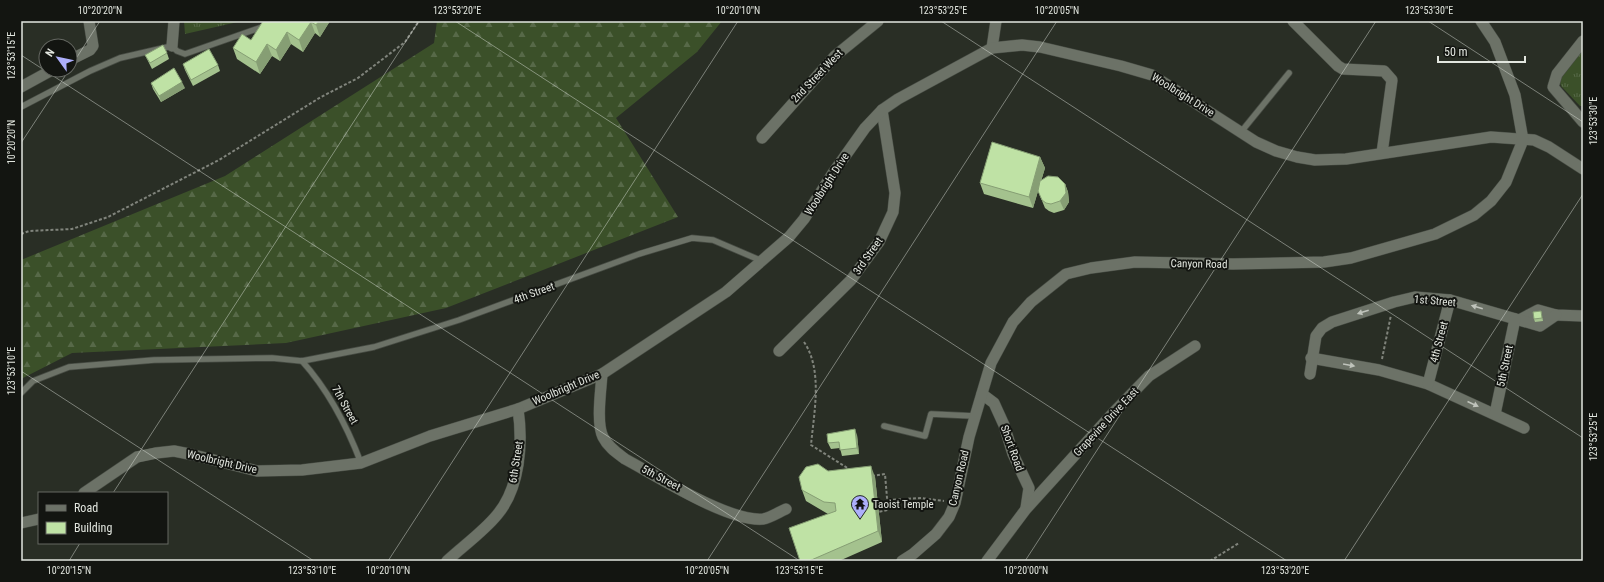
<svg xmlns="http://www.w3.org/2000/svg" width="1604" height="582" font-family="'Roboto Condensed',sans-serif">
	<defs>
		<pattern id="grass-tufts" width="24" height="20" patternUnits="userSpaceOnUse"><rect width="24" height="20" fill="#3b5029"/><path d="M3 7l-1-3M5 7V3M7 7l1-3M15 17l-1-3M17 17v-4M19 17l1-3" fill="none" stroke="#576948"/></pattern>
		<pattern id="forest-firs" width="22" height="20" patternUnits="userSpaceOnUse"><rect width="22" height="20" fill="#3b5029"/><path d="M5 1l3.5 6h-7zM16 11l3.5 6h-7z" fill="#576948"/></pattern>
	</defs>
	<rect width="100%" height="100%" fill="#292e25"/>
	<g fill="url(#grass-tufts)">
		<path d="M184,21H242L185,34Z"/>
		<path d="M1575,50L1583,51V106H1580L1561,86L1557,74Z"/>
	</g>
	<path fill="url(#forest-firs)" d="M437,21H722L697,52L616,118L678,217L446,308L286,343L72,353L21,379V260L225,176L434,43Z"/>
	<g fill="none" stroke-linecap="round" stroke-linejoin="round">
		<g stroke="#474c44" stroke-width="7">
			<g id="service">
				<path d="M21,107L90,71L120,58L172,46L177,51L185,54L265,26L270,21"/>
				<path d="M1241,132L1289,73"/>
				<path d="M302,361C329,391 347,426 361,463"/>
				<path d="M21,393L33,381L69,367L154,360L272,358L302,361L374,347L459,320L639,254L692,238L713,240L762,261"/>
				<path d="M884,426L925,436L931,414L974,416"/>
			</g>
		</g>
		<g stroke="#474c44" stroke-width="12">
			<g id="minor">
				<path d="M1293,21L1338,66L1343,69L1384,71L1392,80L1382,153"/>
				<path d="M1583,41L1557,74L1553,87L1583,122"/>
				<path d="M172,46L174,21"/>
				<path d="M992,48L996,21"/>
				<path d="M70,60L90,50L93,46L89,21"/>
				<path d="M21,87L52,70"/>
				<path d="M762,138L835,56L878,21"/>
				<path d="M1521,319L1538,310L1556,315L1583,316"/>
				<path d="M779,351L851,280L879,242L893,212L895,193L882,110"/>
				<path d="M1311,358L1379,370L1428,384L1524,428"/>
				<path d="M602,374C601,390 596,423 603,437C608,447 617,453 625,459C657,476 728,522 763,519C770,518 779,512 786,509"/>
				<path d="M1310,374L1316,336L1322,328L1332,322L1394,302L1415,297L1450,300L1540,326L1556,315"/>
				<path d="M1428,384L1450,300"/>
				<path d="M982,394L994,403L1004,425L1013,454L1029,488L1026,508"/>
				<path d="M1495,414L1515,319"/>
				<path d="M84,493L137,457L156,453L174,451L194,455L257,471L302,470L361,463L430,436L518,409L602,374L726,292L789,237L804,219L833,173L865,128L882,110L898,99L992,48L1022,45L1040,47L1121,66L1152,75L1256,142L1276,151L1297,157L1315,160L1346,159L1491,137L1534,140L1549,147L1583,169"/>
				<path d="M21,523L39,519"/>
				<path d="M447,561C463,546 483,532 497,515C520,488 523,443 518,409"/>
				<path d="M902,561L913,554L936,534L949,517L955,503L969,437L991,363L1013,322L1031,302L1066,274L1091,268L1135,262L1233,264L1324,262L1351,258L1435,234L1474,215L1491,201L1506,182L1523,140L1515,95L1495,42L1481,21"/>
				<path d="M987,561L1026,509L1114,412L1149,376L1195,346"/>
			</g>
		</g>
		<g stroke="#80847c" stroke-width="2" stroke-dasharray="3 2" stroke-linecap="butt">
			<path d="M21,234L29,231L72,229L108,217L219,160L321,97L358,78L405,42L419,21"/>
			<path d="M804,342C823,370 814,412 811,445L849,469"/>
			<path d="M1382,359L1391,315"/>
			<path d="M872,476L885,474L888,510L878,512"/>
			<path d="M888,500L921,498L944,501"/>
			<path d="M1210,561L1239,543"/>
		</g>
		<use href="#service" stroke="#6c7267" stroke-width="5.5"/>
		<use href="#minor" stroke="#6c7267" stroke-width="11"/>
	</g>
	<g fill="#a4c28e">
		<path d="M263,21H330L320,37L315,33L303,52L291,44L280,61L272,56L260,74L237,59L233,48L251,40Z"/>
		<path d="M167,53L169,59L152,69L145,55Z"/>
		<path d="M183,64L218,65L220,71L193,86L185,70Z"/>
		<path d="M151,83L185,88L161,102L153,89Z"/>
		<path d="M1040,157L1045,168L1041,181L1065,184L1068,192L1069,202L1064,210L1054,213L1049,211L1045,208L1038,191L1033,208L984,194L980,183Z"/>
		<path d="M1541,311L1543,321L1535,322L1534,319Z"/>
		<path d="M857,435L859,454L842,456L840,448L831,449L828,443Z"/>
		<path d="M828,471L875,477L882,542L839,561H800L829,514H828L806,501L802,490Z"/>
	</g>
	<g fill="#869e74">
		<path d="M319,21H330L320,37L316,25Z"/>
		<path d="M311,22L315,33L303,52L299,40Z"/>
		<path d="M287,32L291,44L280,61L276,50Z"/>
		<path d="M267,44L272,56L260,74L256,62Z"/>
		<path d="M182,82L185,88L161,102L159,96Z"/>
		<path d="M1040,157L1045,168L1033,208L1029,197Z"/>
		<path d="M1065,184L1068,192L1069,202L1064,210L1060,201Z"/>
		<path d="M855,429L857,435L859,454L857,448Z"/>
		<path d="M871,466L875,477L882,542L878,531Z"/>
	</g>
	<g fill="#bfe2a5" stroke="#869e74">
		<path d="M263,21H319L316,25L311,22L299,40L287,32L276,50L267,44L256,62L233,48L242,34L251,40Z"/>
		<path d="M163,45L167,53L150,63L145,55Z"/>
		<path d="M209,49L218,65L191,80L183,64Z"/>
		<path d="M174,68L182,82L159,96L151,83Z"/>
		<path d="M992,142L1040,157L1029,197L980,183Z"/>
		<path d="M1048,176L1058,177L1065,184L1066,193L1060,201L1051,204L1046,203L1042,200L1038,191L1040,181Z"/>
		<path d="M1541,311L1542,318L1534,319L1533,312Z"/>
		<path d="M855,429L857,448L840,450L839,442L828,443L827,434Z"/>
		<path d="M818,464L828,471L871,466L878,531L809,561H800L789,528L836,511L835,503L824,502L802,490L799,477L806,467Z"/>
	</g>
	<defs><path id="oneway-solid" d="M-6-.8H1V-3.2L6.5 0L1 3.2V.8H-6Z"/></defs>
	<g fill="#bfc3bb">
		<use href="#oneway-solid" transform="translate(1477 307) rotate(-164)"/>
		<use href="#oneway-solid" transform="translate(1363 312) rotate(162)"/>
		<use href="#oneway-solid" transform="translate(1349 365) rotate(10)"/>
		<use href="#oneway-solid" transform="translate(1473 404) rotate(24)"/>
	</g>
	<path fill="none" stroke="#e2e6df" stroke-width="1" stroke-opacity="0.45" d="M455,21L1287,561M941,21L1583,438M1428,21L1583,122M21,55L800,561M70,68L100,21M21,143L69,70M21,371L314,561M113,493L419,21M69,561L80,543M388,561L738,21M707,561L1057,21M1025,561L1376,21M1344,561L1583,194"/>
	<defs>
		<g id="temple-pin" transform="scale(0.9)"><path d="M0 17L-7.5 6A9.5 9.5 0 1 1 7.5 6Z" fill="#adaffb" stroke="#131511"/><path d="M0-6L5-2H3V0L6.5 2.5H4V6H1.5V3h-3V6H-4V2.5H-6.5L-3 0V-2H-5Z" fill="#111"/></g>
	</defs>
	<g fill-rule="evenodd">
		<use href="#temple-pin" x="860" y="504"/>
	</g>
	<g text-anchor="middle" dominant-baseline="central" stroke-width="4" stroke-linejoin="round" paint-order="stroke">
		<g font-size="11" fill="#e2e6df" stroke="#131511">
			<text transform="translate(817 76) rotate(-46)">2nd Street West</text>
			<text transform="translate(1183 95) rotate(32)">Woolbright Drive</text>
			<text transform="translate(827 184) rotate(-57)">Woolbright Drive</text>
			<text transform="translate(868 256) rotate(-55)">3rd Street</text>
			<text transform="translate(1199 264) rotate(1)">Canyon Road</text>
			<text transform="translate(534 293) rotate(-20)">4th Street</text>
			<text transform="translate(1435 301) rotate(5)">1st Street</text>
			<text transform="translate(1439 342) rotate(-75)">4th Street</text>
			<text transform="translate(1505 366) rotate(-78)">5th Street</text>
			<text transform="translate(566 388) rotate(-23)">Woolbright Drive</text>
			<text transform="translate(345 405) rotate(61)">7th Street</text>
			<text transform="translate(1106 422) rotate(-47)">Grapevine Drive East</text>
			<text transform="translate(1012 448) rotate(70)">Short Road</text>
			<text transform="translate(222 462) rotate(13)">Woolbright Drive</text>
			<text transform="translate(516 462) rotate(-81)">6th Street</text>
			<text transform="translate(661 478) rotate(28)">5th Street</text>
			<text transform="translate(959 478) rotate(-77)">Canyon Road</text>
		</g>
		<g font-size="11" fill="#e2e6df" stroke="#131511" text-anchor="start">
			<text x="873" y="504">Taoist Temple</text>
		</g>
	</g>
	<rect width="1604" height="582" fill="none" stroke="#131511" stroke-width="44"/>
	<rect x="38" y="492" width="130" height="52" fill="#131511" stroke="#666963"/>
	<rect x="46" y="505" width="20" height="6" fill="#6c7267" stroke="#666963"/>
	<text x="74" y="512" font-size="12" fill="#e2e6df">Road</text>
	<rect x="46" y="522" width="20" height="12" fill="#bfe2a5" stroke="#666963"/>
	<text x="74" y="532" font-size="12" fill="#e2e6df">Building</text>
	<g transform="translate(58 58) rotate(303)"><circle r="19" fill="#131511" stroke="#666963"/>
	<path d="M0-3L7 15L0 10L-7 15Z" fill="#adaffb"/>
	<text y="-6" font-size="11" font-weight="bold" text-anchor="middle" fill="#e2e6df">N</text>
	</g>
	<path d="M1438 56v6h87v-6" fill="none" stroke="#e2e6df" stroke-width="2"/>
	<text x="1444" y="56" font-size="12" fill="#e2e6df" stroke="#131511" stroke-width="3" paint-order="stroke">50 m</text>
	<rect x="22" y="22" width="1560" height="538" fill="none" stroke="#e2e6df" stroke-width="1.5"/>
	<g font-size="10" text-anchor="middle" fill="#e2e6df">
		<text x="100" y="14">10°20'20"N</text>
		<text x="457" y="14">123°53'20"E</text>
		<text x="738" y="14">10°20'10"N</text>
		<text x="943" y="14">123°53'25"E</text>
		<text x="1057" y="14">10°20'05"N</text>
		<text x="1429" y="14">123°53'30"E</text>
		<text transform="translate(11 56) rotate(-90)" y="4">123°53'15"E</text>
		<text transform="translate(1593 121) rotate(-90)" y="4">123°53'30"E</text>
		<text transform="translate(11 142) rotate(-90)" y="4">10°20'20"N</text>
		<text transform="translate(11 371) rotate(-90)" y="4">123°53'10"E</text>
		<text transform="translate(1593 437) rotate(-90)" y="4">123°53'25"E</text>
		<text x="69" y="574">10°20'15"N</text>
		<text x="312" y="574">123°53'10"E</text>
		<text x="388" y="574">10°20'10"N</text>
		<text x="707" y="574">10°20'05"N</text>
		<text x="799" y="574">123°53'15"E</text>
		<text x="1026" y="574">10°20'00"N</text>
		<text x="1285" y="574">123°53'20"E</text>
	</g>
</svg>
